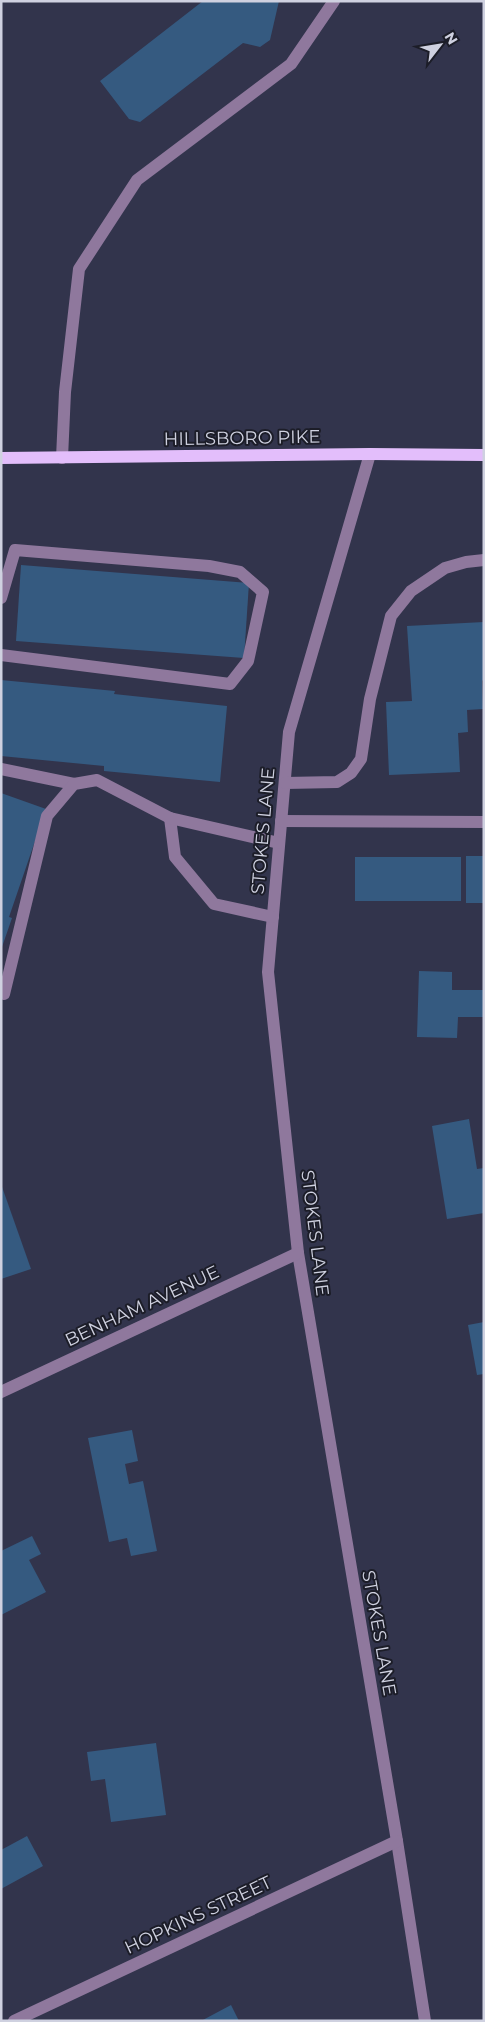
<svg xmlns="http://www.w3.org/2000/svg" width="485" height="2022" font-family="Montserrat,sans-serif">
	<rect width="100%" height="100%" fill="#32344c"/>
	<g fill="#355a80">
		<path d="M203,1H279L270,40L260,47L243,43L140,122L129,119L100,81Z"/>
		<path d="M21,565L249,583L244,658L16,641Z"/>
		<path d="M484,622V679L482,681L483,709L467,710L468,732L458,733L460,772L389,775L386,702L412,701L407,626Z"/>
		<path d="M1,680L115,691L114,694L227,706L220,782L104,771V766L1,756Z"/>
		<path d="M1,793L46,809L9,917L12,918L2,947Z"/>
		<rect x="466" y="856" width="18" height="47"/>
		<rect x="355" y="857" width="106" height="44"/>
		<path d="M419,971L452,972V990H484V1017H458L457,1038L417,1037Z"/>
		<path d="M469,1119L477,1169L484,1168V1213L447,1219L432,1126Z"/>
		<path d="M1,1184L31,1269L1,1279Z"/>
		<path d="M484,1322V1374L477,1375L468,1325Z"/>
		<path d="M132,1430L138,1461L125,1464L129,1484L143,1481L157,1551L131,1556L127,1538L109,1542L88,1438Z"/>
		<path d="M32,1536L41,1554L29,1560L46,1592L1,1615V1551Z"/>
		<path d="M156,1743L166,1815L111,1822L105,1779L91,1781L87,1752Z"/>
		<path d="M27,1836L43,1866L1,1889V1850Z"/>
		<path d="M231,2005L239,2021H201Z"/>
	</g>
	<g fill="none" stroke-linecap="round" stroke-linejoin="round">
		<g stroke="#8f789d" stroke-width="12">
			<path d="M370,454L289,732L268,972L298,1253L397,1841L425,2021"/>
			<path d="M62,458L65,392L79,269L137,180L291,64L334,1"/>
			<path d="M1,598L15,550L209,566L240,572L263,592L248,661L230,684L1,655"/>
			<path d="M1,769L74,784"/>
			<path d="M285,783L337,782L351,773L361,759L370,699L391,616L411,591L445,568L466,562L484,560"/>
			<path d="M170,818L175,857L214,904L273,917"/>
			<path d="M281,821L484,822"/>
			<path d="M4,994L47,816L74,784L97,780L170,818L279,843"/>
			<path d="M1,1392L298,1253"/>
			<path d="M14,2021L397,1841"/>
		</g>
		<path stroke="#e3befb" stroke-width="12" d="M1,458L370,454L484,455"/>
	</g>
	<g text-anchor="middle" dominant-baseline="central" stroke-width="4" stroke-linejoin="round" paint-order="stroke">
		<g font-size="18" fill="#cfd1e0" stroke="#1c1d28">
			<text transform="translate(242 438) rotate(-1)">HILLSBORO PIKE</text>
			<text transform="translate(263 831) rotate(-85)">STOKES LANE</text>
			<text transform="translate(315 1233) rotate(83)">STOKES LANE</text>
			<text transform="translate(142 1306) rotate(-25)">BENHAM AVENUE</text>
			<text transform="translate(379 1633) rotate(80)">STOKES LANE</text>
			<text transform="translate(198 1915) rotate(-25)">HOPKINS STREET</text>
		</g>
	</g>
	<rect width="485" height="2022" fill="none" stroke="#cfd1e0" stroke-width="5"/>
	<g transform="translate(440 45) rotate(59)" stroke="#1c1d28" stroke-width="4" paint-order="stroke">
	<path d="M0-4L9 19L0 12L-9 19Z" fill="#cfd1e0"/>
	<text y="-8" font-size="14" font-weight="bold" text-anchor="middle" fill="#cfd1e0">N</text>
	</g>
</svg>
